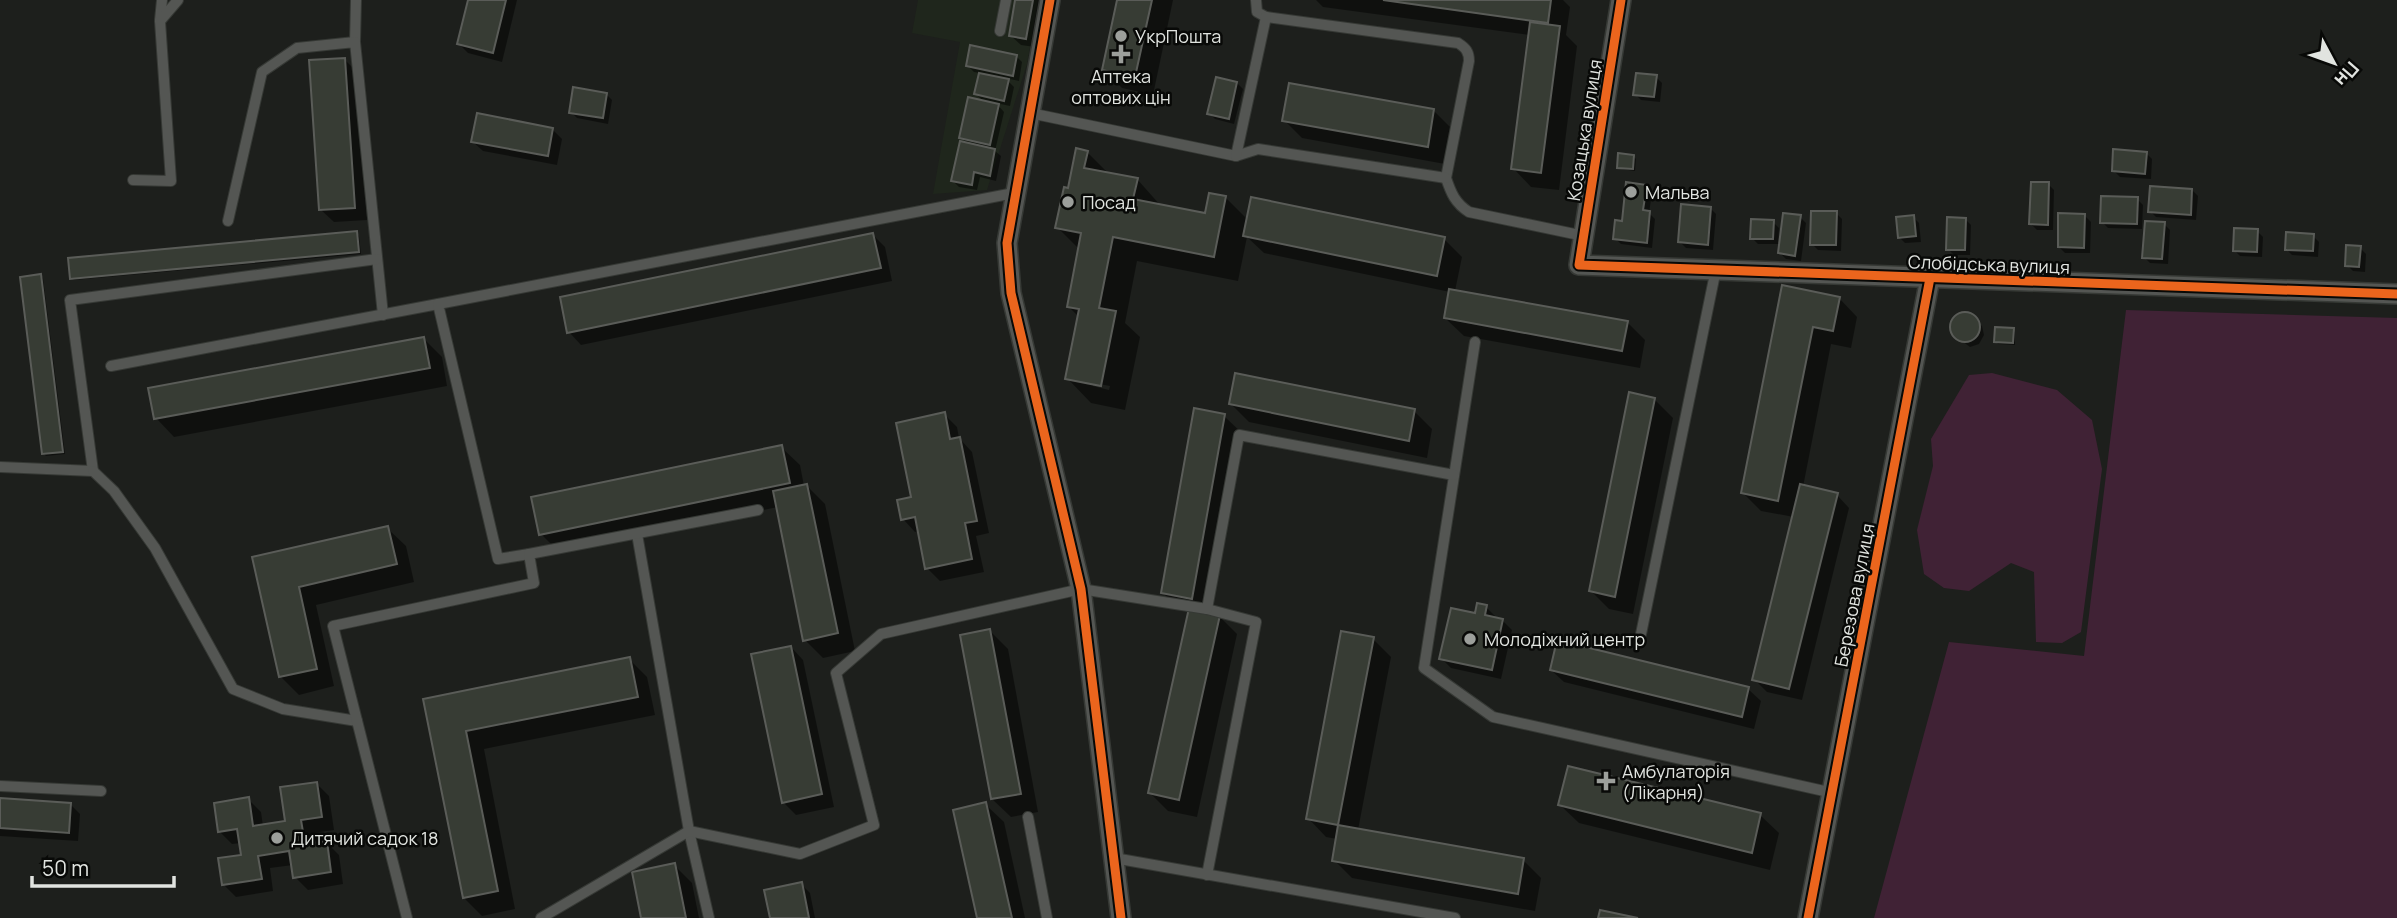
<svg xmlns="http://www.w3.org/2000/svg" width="2397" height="918" font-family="Manrope,sans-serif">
	<rect width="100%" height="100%" fill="#1d1f1c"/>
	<path fill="#1f261c" d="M918,0H1038L1027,64L987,190L933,194L960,42L912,33Z"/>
	<g fill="#402235">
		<path d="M2126,310L2397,318V918H1874L1949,642L2084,656Z"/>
		<path d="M1992,373L2057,390L2092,420L2102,469L2081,632L2062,643L2036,642L2034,572L2011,563L1969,591L1944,588L1924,574L1917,530L1933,466L1931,439L1969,375Z"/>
	</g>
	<g fill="#0007" fill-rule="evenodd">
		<path d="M469,0H517L502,62L468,53L459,44Z"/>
		<path d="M1017,0H1043L1035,47L1021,45L1011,36Z"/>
		<path d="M1119,0H1173L1153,95L1122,88L1104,70Z"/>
		<path d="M1316,0H1563L1570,7L1566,35L1577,46L1559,190L1531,187L1513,168L1530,35L1323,7Z"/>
		<path d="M1016,56L1022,62L1019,81L1005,78L1014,87L1010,106L996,103L1004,112L995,151L1001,156L996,181L980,177L977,190L959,187L953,181L968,145L961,137L985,103L976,94L980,73L974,72L968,66Z"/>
		<path d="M344,59L357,72L367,220L334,222L321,210Z"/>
		<path d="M1656,77L1662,83L1660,102L1641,100L1635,94Z"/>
		<path d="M1237,83L1243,89L1234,124L1215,119L1209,113Z"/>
		<path d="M606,94L612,100L608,124L577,118L571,112Z"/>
		<path d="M1434,111L1452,129L1445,164L1302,138L1284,120Z"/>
		<path d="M552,129L562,139L557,165L483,151L473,142Z"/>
		<path d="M1087,152L1109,174L1137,179L1161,206L1207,215L1225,197L1248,220L1444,239L1462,257L1455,291L1627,322L1645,340L1640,368L1464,336L1445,318L1450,292L1264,253L1247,237L1238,281L1137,261L1125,323L1140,337L1125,410L1091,403L1067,378L1079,317L1068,306L1080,250L1057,227L1070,190ZM1093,383L1110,386L1109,390L1093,386Z"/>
		<path d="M2146,153L2152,159L2151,179L2120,177L2114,171Z"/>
		<path d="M1633,156L1636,159L1635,171L1621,169L1618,167Z"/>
		<path d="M2048,184L2054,190L2053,230H2037L2031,224Z"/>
		<path d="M1646,187L1652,193L1649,213L1655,219L1652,248L1621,244L1615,238Z"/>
		<path d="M2192,190L2198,196L2196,220L2156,217L2150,211Z"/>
		<path d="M2137,199L2143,205L2142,229L2108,228L2102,222Z"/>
		<path d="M1710,208L1716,214L1713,250L1686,248L1680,242Z"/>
		<path d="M1836,213L1842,219L1841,251L1818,250L1812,244Z"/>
		<path d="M2085,216L2091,222L2090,253H2065L2059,247Z"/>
		<path d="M1800,217L1806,223L1801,261L1786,259L1780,253L1781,244H1758L1752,238L1773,222L1779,228L1778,243H1781Z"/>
		<path d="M1913,217L1919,223L1921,242L1905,243L1899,237Z"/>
		<path d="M1965,219L1971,225L1970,255H1954L1948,249Z"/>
		<path d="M2164,224L2170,230L2168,264L2150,263L2144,257Z"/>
		<path d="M2257,231L2263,237L2262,257L2240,256L2234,250Z"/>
		<path d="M356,233L359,236L361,254L74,280L71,278Z"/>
		<path d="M873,235L885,247L892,281L581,345L569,332Z"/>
		<path d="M2313,236L2319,242L2318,257L2292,255L2286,249Z"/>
		<path d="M2360,248L2366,254L2365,272L2353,271L2347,265Z"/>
		<path d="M41,276L43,278L65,454L46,456L44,454Z"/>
		<path d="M1784,287L1839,298L1857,317L1851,348L1831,344L1803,487L1837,495L1849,508L1802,700L1767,692L1754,679L1794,517L1761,511L1743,493Z"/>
		<path d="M1966,314L1982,326L1984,335L1979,344L1970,347L1954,335L1952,325L1957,316Z"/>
		<path d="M2013,330L2015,332V345L1998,344L1995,341Z"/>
		<path d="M424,339L442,357L447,386L174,437L156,418Z"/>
		<path d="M1655,400L1673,418L1633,614L1609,609L1591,591Z"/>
		<path d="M1231,404L1414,411L1432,429L1427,458L1249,422Z"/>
		<path d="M944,414L957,427L959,438L972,452L989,533L976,536L984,572L940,581L927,568L919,531L915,532L903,519Z"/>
		<path d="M1224,416L1243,434L1210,614L1219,616L1237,634L1197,817L1168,811L1150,793L1190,612L1181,611L1163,593Z"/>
		<path d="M781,447L800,465L804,486H807L825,504L855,651L823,658L805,640L778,507L559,552L541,534Z"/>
		<path d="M387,528L406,546L414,582L316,605L334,686L299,695L280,676L254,558Z"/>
		<path d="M1486,607L1495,616V619L1502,620L1512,630L1501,679L1451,668L1441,658L1476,615Z"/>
		<path d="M990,631L1008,649L1038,812L1011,817L992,799Z"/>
		<path d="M1373,639L1391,657L1358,830L1523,860L1541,878L1535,911L1352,878L1334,860L1337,839L1326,837L1308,818Z"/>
		<path d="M791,647L803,660L834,807L796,815L783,802Z"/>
		<path d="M629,659L647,677L655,715L484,749L515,909L482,916L464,898L425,700Z"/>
		<path d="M1551,670L1748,689L1761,701L1754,729L1564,682Z"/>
		<path d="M317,784L329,796L334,830L313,833L315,844L326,842L339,855L343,884L308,890L295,877L293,865L270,868L273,891L236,897L223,884L243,856L241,843L232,844L220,832L248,799L261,812L263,826L287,822Z"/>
		<path d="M0,800L71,805L80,814L78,841L0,836Z"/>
		<path d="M985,804L1004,822L1025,918H979Z"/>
		<path d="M1560,805L1760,815L1779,833L1770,870L1579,823Z"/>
		<path d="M674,865L692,883L699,918H643Z"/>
		<path d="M801,884L810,893L815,918H772Z"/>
	</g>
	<g fill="#373c34" stroke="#5a5c58" stroke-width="2">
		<path d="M468,0H506L493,53L457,44Z"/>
		<path d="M1015,0H1033L1026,39L1009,36Z"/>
		<path d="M1117,0H1152L1135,77L1102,70Z"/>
		<path d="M1383,0H1551L1548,23Z"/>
		<path d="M1530,22L1560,26L1541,173L1511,169Z"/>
		<path d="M970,45L1017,55L1013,76L966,66Z"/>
		<path d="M345,58L355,208L319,210L309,60Z"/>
		<path d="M979,73L1009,79L1004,101L974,94Z"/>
		<path d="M1636,73L1657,75L1654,97L1633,95Z"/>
		<path d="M1216,77L1237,82L1229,119L1207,114Z"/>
		<path d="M1289,83L1434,109L1428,147L1282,121Z"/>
		<path d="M573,87L607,93L603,118L569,113Z"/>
		<path d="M968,97L999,104L990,145L959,138Z"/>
		<path d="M477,113L553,128L548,156L471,142Z"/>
		<path d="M960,141L995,149L990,176L974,172L972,185L951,181Z"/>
		<path d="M1076,148L1088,151L1084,168L1138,178L1133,199L1205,213L1209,193L1226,196L1214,257L1113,237L1099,308L1116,311L1101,386L1065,379L1079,309L1067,307L1081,233L1055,228L1064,187L1068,188Z"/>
		<path d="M2113,149L2147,152L2145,174L2112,171Z"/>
		<path d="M1618,153L1634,155L1633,169L1617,168Z"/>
		<path d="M1626,182L1647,185L1643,210L1650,211L1647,243L1613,239L1615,220L1622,221Z"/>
		<path d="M2031,182H2049L2048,225L2029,224Z"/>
		<path d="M2150,186L2192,189L2191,215L2148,212Z"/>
		<path d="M2101,196L2138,197L2137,224L2100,223Z"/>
		<path d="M1251,197L1445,237L1437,276L1243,236Z"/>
		<path d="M1681,204L1711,207L1708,245L1678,242Z"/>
		<path d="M1811,211H1837L1836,245H1810Z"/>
		<path d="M1783,213L1801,215L1795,256L1778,253Z"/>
		<path d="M2058,213L2085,214L2084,248L2058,247Z"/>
		<path d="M1914,215L1916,236L1898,238L1896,217Z"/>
		<path d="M1947,217L1966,218L1965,250H1946Z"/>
		<path d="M1751,219L1774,220L1773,239H1750Z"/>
		<path d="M2145,221L2165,222L2162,259L2142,258Z"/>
		<path d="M2234,228L2258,229L2257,252L2233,251Z"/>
		<path d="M357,231L359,252L70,279L68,258Z"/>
		<path d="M2286,232L2314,234L2313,251L2285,250Z"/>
		<path d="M873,233L881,268L567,333L560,297Z"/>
		<path d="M2346,245L2361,246L2359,267L2345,266Z"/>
		<path d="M41,274L63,452L42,454L20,277Z"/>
		<path d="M1782,285L1840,297L1833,331L1813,327L1778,501L1741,493Z"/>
		<path d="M1449,289L1628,321L1622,351L1444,318Z"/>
		<circle cx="1965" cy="327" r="15"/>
		<path d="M1995,327L2014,328L2013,343L1994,342Z"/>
		<path d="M424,337L430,368L154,419L148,388Z"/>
		<path d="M1235,373L1415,409L1409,441L1229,404Z"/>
		<path d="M1629,392L1655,398L1615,597L1589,591Z"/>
		<path d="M1194,408L1225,414L1192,599L1161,593Z"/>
		<path d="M945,412L950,439L960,437L977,521L965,523L972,559L925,569L915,517L901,520L897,500L911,497L896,423Z"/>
		<path d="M782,445L790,483L539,535L531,497Z"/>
		<path d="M807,484L838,633L803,641L773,491Z"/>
		<path d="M1800,484L1838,493L1789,689L1752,680Z"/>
		<path d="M388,526L397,564L299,587L317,669L279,677L252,557Z"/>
		<path d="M1477,603L1487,605L1485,615L1503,619L1492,670L1439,659L1451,608L1475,613Z"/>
		<path d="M1189,608L1220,615L1179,800L1148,793Z"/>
		<path d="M990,629L1021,794L991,799L960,635Z"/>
		<path d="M1341,631L1374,637L1338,825L1306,819Z"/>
		<path d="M1557,640L1749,687L1742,717L1550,670Z"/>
		<path d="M791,646L822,794L782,803L751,654Z"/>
		<path d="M630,657L638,697L466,731L498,891L463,898L423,699Z"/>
		<path d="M1568,766L1761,813L1752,853L1558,805Z"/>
		<path d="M317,782L322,817L301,820L305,844L327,841L331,872L293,878L289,851L258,856L262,879L222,885L218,858L241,855L237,829L218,832L214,803L249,797L253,826L285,821L280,787Z"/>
		<path d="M0,798L71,803L69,833L0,828Z"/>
		<path d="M986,802L1012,918H977L953,810Z"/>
		<path d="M1338,825L1524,858L1518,894L1332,861Z"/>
		<path d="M675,863L686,918H641L632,872Z"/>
		<path d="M802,882L809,918H770L764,890Z"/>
		<path d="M1600,910L1638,918H1598Z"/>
	</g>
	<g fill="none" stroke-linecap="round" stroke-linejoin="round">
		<g stroke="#363935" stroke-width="12">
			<g id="lane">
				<path d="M1256,0L1257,12L1266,17L1458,43C1466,48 1469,52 1469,61L1446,178C1451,193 1455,203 1469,212L1584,236"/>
				<path d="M160,20L162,0"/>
				<path d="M1000,31L1006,0"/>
				<path d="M355,42L356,0"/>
				<path d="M1030,113L1236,156L1258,149L1446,178"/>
				<path d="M1236,156L1266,17"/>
				<path d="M133,180L171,181L160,21L178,0"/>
				<path d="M228,221L262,72L297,48L355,42L383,315"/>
				<path d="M1475,342L1424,668L1493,717L1833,793"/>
				<path d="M111,366L438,304"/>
				<path d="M0,467L93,471L70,300L377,259"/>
				<path d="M93,471L114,491L155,548L233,689L283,709L357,721"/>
				<path d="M637,534L689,831L709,918"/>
				<path d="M529,554L498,559L438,304L1014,193"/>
				<path d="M1207,609L1256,622L1207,875"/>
				<path d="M1641,634L1716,269"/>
				<path d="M0,786L101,791"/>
				<path d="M1028,817L1047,918"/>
				<path d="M1114,858L1455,918"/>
				<path d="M407,918L333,626L534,583L529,554L758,510"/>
				<path d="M541,918L689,831L800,854L874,825L836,673L881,634L1081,589L1207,609L1239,435L1454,475"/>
			</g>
		</g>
		<g stroke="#363935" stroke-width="22">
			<g id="street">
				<path d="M1050,0L1007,243L1011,293L1081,589L1121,918"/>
				<path d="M1621,0L1579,265L2397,294"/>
				<path d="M1808,918L1930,278"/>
			</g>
		</g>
		<use href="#lane" stroke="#545653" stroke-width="10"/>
		<use href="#street" stroke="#545653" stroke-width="19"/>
		<g stroke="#080907" stroke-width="13">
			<g id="cycleway">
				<path d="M1050,0L1007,243L1011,293L1081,589L1121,918"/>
				<path d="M1621,0L1579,265L2397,294"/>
				<path d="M1808,918L1930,278"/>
			</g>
		</g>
		<use href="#cycleway" stroke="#eb651d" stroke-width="9"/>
	</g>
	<g fill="#9c9f9b" stroke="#080907" stroke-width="2.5">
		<circle cx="1121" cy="36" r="7"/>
		<path d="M1117.5 43.5h7v7h7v7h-7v7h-7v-7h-7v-7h7z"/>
		<circle cx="1631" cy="192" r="7"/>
		<circle cx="1068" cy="202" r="7"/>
		<circle cx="1470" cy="639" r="7"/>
		<path d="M1602.5 770.5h7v7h7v7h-7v7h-7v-7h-7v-7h7z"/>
		<circle cx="277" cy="838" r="7"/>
	</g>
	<g text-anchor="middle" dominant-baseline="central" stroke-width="5" stroke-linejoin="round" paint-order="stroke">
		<g font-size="18" fill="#e1e4e0" stroke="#080907" text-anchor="start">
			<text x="1135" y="36">УкрПошта</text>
			<text x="1121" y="76" text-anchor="middle">Аптека<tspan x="1121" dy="21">оптових цін</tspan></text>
			<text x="1645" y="192">Мальва</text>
			<text x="1082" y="202">Посад</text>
			<text x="1484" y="639">Молодіжний центр</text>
			<text x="1622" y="771">Амбулаторія<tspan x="1622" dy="21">(Лікарня)</tspan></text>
			<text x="291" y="838">Дитячий садок 18</text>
		</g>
		<g font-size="18" fill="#e1e4e0" stroke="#080907">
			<text transform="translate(1584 130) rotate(-81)">Козацька вулиця</text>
			<text transform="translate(1989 264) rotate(2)">Слобідська вулиця</text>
			<text transform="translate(1854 595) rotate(-79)">Березова вулиця</text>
		</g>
	</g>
	<g transform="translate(2334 63) rotate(131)" stroke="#080907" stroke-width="5" paint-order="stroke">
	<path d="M0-5L12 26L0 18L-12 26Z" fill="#e1e4e0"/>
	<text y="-10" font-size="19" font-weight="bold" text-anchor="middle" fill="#e1e4e0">Пн</text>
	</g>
	<path d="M32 876v10h142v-10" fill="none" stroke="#e1e4e0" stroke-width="3.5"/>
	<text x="42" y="876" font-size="21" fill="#e1e4e0" stroke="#080907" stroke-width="5" paint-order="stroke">50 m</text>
</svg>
